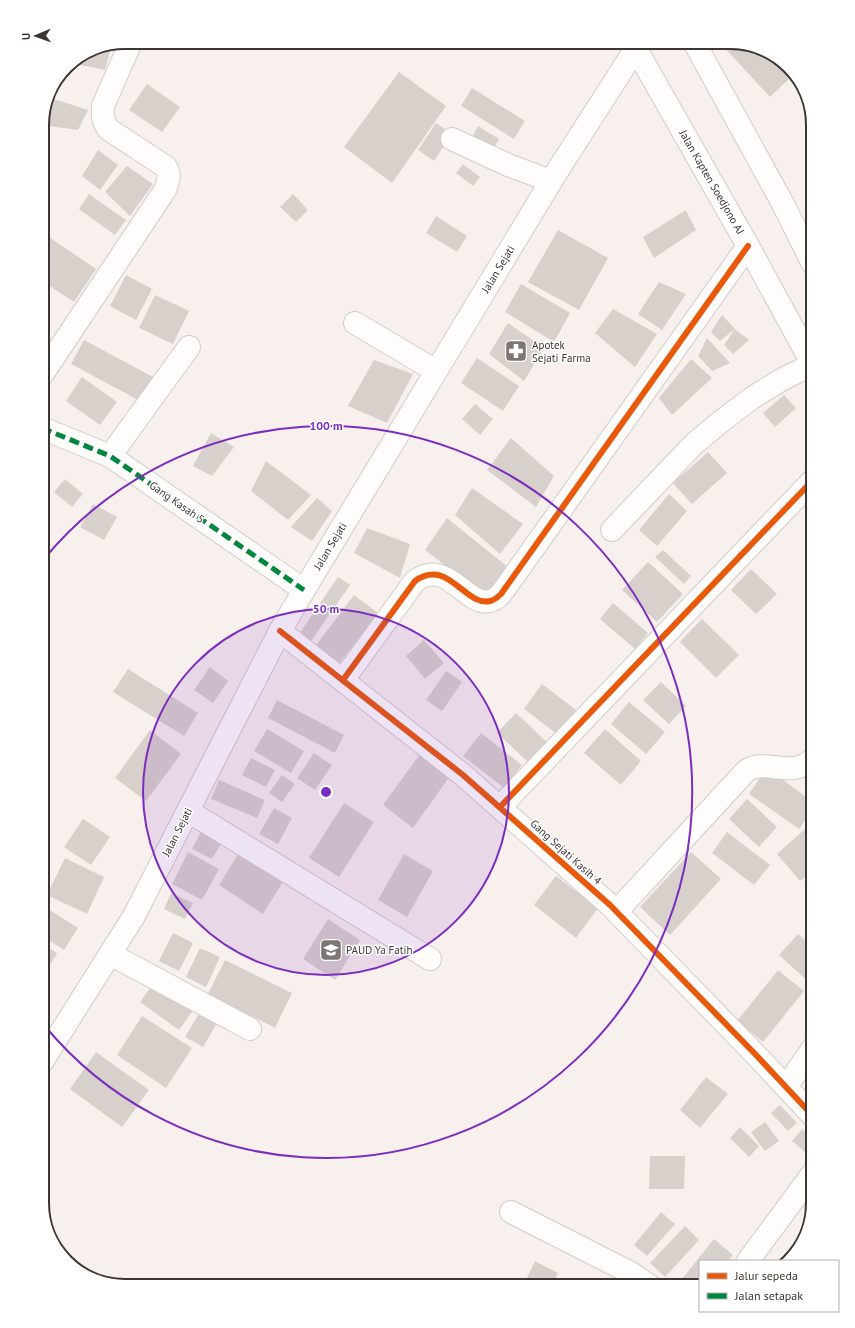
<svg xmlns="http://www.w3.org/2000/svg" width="855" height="1328" font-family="'PT Sans',sans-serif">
	<rect width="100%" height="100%" fill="#f8f0ed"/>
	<g fill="#d8d1cb">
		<path d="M719,42H736L776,56L793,75L770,97Z"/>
		<path d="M112,44L105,70L71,63L93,48Z"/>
		<path d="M399,72L446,106L392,183L344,147Z"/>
		<path d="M147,84L180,107L162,132L129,110Z"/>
		<path d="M472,88L525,121L514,139L461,106Z"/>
		<path d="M51,98L88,110L78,130L42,125V121Z"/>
		<path d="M436,123L452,134L434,161L418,150Z"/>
		<path d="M478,126L499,139L493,150L472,138Z"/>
		<path d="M98,150L118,165L100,190L82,176Z"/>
		<path d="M463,164L480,177L473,186L456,173Z"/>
		<path d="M127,166L153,184L130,216L105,192Z"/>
		<path d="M89,194L126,220L115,235L79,209Z"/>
		<path d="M293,194L308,210L296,222L280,207Z"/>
		<path d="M686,210L696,230L654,258L643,237Z"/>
		<path d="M436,216L467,236L457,252L426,233Z"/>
		<path d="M558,230L608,258L579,310L528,282Z"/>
		<path d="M43,233L96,269L74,302L42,281Z"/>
		<path d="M126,275L152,289L136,320L110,306Z"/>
		<path d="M659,282L686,294L662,330L638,314Z"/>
		<path d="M521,284L570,313L554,342L505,312Z"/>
		<path d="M155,295L189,311L173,344L139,328Z"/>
		<path d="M613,309L657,334L635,367L595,333Z"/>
		<path d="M722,315L735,329L720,341L711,332Z"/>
		<path d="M508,323L544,348L524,381L489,354Z"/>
		<path d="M735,329L749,340L733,354L724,345Z"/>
		<path d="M707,338L730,363L712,371L698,356Z"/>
		<path d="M84,340L153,377L140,401L71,364Z"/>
		<path d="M477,358L519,386L503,411L461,383Z"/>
		<path d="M691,359L712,378L672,415L659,398Z"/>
		<path d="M374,360L413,374L387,423L348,406Z"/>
		<path d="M82,377L117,402L100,425L66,401Z"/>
		<path d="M784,395L796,408L775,427L763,413Z"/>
		<path d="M475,404L493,419L480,435L462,419Z"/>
		<path d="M211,433L234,447L212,476L193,466Z"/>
		<path d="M511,438L554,476L536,507L487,470Z"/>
		<path d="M708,452L727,473L692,504L673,483Z"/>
		<path d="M266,461L311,495L288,520L251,491Z"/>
		<path d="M65,479L83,494L72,507L54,492Z"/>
		<path d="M472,488L523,524L500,554L455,515Z"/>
		<path d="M669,494L687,511L657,546L639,530Z"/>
		<path d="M317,498L332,511L312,541L291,527Z"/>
		<path d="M93,504L117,517L104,540L80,527Z"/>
		<path d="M447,518L509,568L485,596L425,550Z"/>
		<path d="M367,528L410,544L400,578L354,553Z"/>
		<path d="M663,550L691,576L684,584L655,557Z"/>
		<path d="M648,562L683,594L657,622L622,590Z"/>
		<path d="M751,569L777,594L756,614L731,590Z"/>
		<path d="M338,577L350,585L311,641L299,634Z"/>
		<path d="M354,595L378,613L337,666L314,648Z"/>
		<path d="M613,603L648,633L635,649L600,619Z"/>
		<path d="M702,619L739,655L716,678L680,642Z"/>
		<path d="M424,640L444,663L425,679L406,656Z"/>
		<path d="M210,667L228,681L213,703L194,690Z"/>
		<path d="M128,669L198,713L184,736L113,692Z"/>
		<path d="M446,671L462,682L442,711L426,700Z"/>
		<path d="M661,682L686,706L669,724L643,700Z"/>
		<path d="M542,684L580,713L561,737L524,709Z"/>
		<path d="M277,700L344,735L335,753L268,718Z"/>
		<path d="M629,702L665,732L646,754L611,724Z"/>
		<path d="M516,713L548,743L529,763L497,733Z"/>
		<path d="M267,729L304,751L291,773L254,751Z"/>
		<path d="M605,729L641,761L621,785L584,753Z"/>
		<path d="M150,730L181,754L146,801L115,778Z"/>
		<path d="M481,733L522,765L504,788L463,756Z"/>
		<path d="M314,753L332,765L315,790L297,778Z"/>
		<path d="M420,754L450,776L413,828L383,805Z"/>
		<path d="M251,758L275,770L266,787L242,775Z"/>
		<path d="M767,768L813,802V809L799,829L749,794Z"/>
		<path d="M282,775L295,784L282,802L269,793Z"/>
		<path d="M219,780L265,800L257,818L211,799Z"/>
		<path d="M747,799L777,827L759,847L729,819Z"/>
		<path d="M344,803L374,822L339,877L309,858Z"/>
		<path d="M274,808L292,818L278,844L259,834Z"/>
		<path d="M83,819L110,837L91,865L64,847Z"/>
		<path d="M813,822V870L800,881L777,854Z"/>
		<path d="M204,826L225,837L212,859L192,849Z"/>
		<path d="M727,832L770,865L754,885L712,853Z"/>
		<path d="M241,849L286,877L263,914L219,885Z"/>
		<path d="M188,852L219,869L202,900L172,884Z"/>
		<path d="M691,852L721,879L670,935L640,907Z"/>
		<path d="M404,854L433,871L407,917L378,900Z"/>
		<path d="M65,858L104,877L87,914L47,895Z"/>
		<path d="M556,876L598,908L576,938L534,905Z"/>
		<path d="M171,893L193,903L185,919L164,909Z"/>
		<path d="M42,905L78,928L64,950L42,936Z"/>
		<path d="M328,919L360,940L335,980L303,959Z"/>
		<path d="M173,933L193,943L179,971L159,961Z"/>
		<path d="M798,934L813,948V986L779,955Z"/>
		<path d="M42,944L57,953L42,979Z"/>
		<path d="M200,948L220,957L206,987L186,977Z"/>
		<path d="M225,960L292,993L275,1028L208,994Z"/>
		<path d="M778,970L804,991L763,1042L737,1021Z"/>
		<path d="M155,981L194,1009L179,1030L140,1002Z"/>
		<path d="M203,1007L220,1018L203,1047L185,1037Z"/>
		<path d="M142,1016L192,1048L166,1088L117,1055Z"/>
		<path d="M96,1052L149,1090L122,1127L70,1089Z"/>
		<path d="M706,1077L728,1094L700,1128L680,1110Z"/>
		<path d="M780,1105L797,1123L788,1131L771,1113Z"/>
		<path d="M765,1122L779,1141L765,1151L751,1132Z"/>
		<path d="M740,1127L759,1146L749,1157L730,1138Z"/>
		<path d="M802,1129L813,1139V1157L812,1158L792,1141Z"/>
		<path d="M650,1156H685L684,1189H649Z"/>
		<path d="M661,1212L675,1224L647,1256L634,1245Z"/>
		<path d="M685,1226L699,1240L665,1277L650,1263Z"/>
		<path d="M714,1239L733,1255L728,1261H700V1286H680L678,1284Z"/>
		<path d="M535,1261L558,1273L552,1286H523Z"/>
	</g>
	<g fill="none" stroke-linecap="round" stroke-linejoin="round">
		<g stroke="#d2ccc9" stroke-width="24">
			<g id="minor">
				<path d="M452,139L508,165L551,181"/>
				<path d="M355,323L436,371"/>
				<path d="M42,375L165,190C168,182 171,175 166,167L108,129C103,121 102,116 103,106L131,42"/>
				<path d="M42,428L110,456L304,590"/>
				<path d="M110,456L189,347"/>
				<path d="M612,530L694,444L719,423L752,398L781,380L813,364"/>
				<path d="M280,631L463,775L610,905L757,1056L813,1116"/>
				<path d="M343,680L415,581C448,557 465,607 490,601C495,600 498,597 501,594L748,246"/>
				<path d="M500,807L813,480"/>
				<path d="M188,811L430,959"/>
				<path d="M617,911L746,771C765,757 790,780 813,759"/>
				<path d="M110,954L250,1029"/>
				<path d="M786,1087L813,1048"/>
				<path d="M511,1212L631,1273L650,1286"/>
				<path d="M748,1261L813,1173"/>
			</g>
		</g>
		<g stroke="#d2ccc9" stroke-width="24">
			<g id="major">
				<path d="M632,42L748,246L813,365"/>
				<path d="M694,42L783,204L813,264"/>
				<path d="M42,1062L134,916L280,631L304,590L556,173L640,42"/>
			</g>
		</g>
		<use href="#minor" stroke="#fefdfc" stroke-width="22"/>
		<use href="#major" stroke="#fefdfc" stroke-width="22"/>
		<path stroke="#00873e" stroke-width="5" stroke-dasharray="10 5" stroke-linecap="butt" d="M42,428L110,456L304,590"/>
		<g stroke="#fff" stroke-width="8">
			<g id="cycleway">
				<path d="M280,631L463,775L610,905L757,1056L813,1116"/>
				<path d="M343,680L415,581C448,557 465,607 490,601C495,600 498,597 501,594L748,246"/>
				<path d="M500,807L813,480"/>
			</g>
		</g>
		<use href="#cycleway" stroke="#e8590c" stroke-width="6"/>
	</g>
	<circle cx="326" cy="792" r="183" fill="#7b2cbf" fill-opacity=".12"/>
	<g fill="none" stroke="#7b2cbf" stroke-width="2">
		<circle cx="326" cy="792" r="183"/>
		<path d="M44 559A366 366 0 1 1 44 1025"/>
	</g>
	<defs>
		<g id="pharmacy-square" transform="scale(1.15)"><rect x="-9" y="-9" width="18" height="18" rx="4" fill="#7e7673" stroke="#fff"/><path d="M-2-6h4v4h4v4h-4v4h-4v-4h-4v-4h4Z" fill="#fff"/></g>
		<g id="school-square" transform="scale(1.15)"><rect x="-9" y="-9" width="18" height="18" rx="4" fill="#7e7673" stroke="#fff"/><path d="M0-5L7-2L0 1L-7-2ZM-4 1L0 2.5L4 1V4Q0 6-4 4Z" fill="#fff"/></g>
	</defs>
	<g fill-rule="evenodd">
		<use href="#pharmacy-square" x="516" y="351"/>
		<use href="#school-square" x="331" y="950"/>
	</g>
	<g text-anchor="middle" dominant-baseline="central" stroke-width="3" stroke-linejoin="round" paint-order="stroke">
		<g font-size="11" fill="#3c3532" stroke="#fff">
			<text transform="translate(712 182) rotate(60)">Jalan Kapten Soedjono AJ</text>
			<text transform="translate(498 269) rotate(-59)">Jalan Sejati</text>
			<text transform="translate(177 502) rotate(35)">Gang Kasah 5</text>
			<text transform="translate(330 546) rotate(-59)">Jalan Sejati</text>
			<text transform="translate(177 832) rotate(-63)">Jalan Sejati</text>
			<text transform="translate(566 852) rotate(42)">Gang Sejati Kasih 4</text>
		</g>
		<g font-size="11" fill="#3c3532" stroke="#fff" text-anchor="start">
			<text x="532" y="345">Apotek<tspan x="532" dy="13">Sejati Farma</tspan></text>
			<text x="346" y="950">PAUD Ya Fatih</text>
		</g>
	</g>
	<path d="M0 0H855V1328H0ZM125 49H730A76 76 0 0 1 806 125V1203A76 76 0 0 1 730 1279H125A76 76 0 0 1 49 1203V125A76 76 0 0 1 125 49Z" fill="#fff" fill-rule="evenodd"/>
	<path fill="none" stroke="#3c3532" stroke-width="2" d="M125 49H730A76 76 0 0 1 806 125V1203A76 76 0 0 1 730 1279H125A76 76 0 0 1 49 1203V125A76 76 0 0 1 125 49Z"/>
	<circle cx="326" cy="792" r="6" fill="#7b2cbf" stroke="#fff" stroke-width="2"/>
	<g font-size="12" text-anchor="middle" font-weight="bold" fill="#7b2cbf" stroke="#fff" stroke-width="3" stroke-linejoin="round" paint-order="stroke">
		<text x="326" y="430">100 m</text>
		<text x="326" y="613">50 m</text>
	</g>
	<rect x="699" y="1260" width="140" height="52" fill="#ffffff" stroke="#b1aead"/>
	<rect x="707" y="1273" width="20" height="6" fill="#e8590c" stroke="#b1aead"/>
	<text x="735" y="1280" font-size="12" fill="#3c3532">Jalur sepeda</text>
	<rect x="707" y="1293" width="20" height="6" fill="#00873e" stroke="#b1aead"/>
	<text x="735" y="1300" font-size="12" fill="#3c3532">Jalan setapak</text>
	<g transform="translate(36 36) rotate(268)" stroke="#ffffff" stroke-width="3" paint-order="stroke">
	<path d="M0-3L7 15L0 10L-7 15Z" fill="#3c3532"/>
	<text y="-6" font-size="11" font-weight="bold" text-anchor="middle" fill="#3c3532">U</text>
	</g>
</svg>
